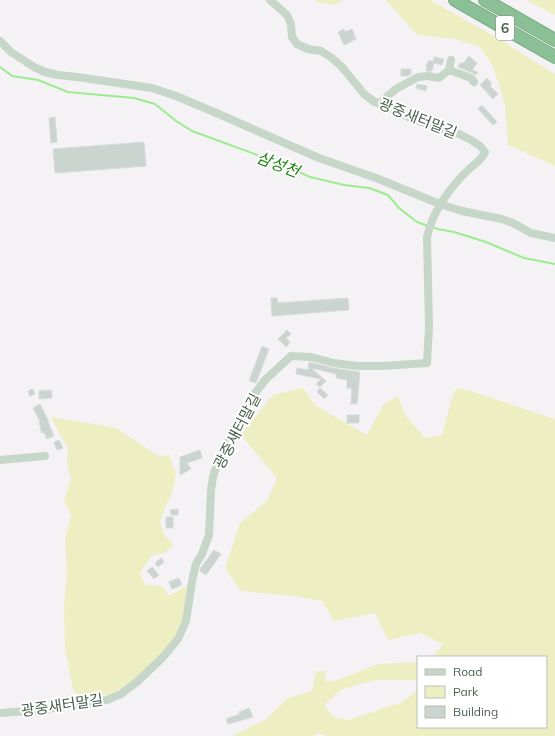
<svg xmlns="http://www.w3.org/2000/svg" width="555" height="736" font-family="Mulish,'Noto Sans KR',sans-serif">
	<rect width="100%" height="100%" fill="#f4f2f4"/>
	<g fill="#edefc3">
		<path d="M317,0H343L335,5L317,2Z"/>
		<path d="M386,0H430L499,39L555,74V166L508,145L505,105L493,66L480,47L455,39L417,35Z"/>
		<path d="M526,0H555V15Z"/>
		<path d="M303,388L316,406L367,435L383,405L398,396L405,415L425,438L442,435L450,404L456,388L471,391L555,419V736H326L316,733L314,736H232L265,720L288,698L312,691L316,671H325L326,682L338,680L378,664L418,662V680H374L341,690L324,705L334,717L348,720L402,702L418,690V727H546V657H433L443,644L420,633L388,640L375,613L334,621L322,601L293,596L241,591L225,568L240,523L267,501L277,478L241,435L273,395Z"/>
		<path d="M51,417L116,428L160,457L169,454L176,474L172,493L165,507L160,522L165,536L174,545L165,553L151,556L140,573L145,585L162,586L169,596L188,585L183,619L173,640L150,665L131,682L112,694L79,699L72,686L65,646L64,607L67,573L65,538L71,516L64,500L71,479L67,462L68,448L58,431Z"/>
	</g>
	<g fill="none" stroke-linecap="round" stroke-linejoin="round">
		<g stroke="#9deb91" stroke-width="2">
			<path d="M0,67L12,76L38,80L68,92L134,98L155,104L176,121L192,131L279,163L310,177L344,185L369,188L388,195L399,208L417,222L428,226"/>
			<path d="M432,227L438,229L454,232L486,242L524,258L555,264"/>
		</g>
	</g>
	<g fill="#ccd4cf" stroke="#d6ddd9">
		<path d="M344,29L345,32L352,29L356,39L344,45L338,32Z"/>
		<path d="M469,56L477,63L472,70L478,72L476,75L473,73L458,67L460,63L462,64L463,62L464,63Z"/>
		<path d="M434,57L444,59L442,65L434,63L432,71H426L427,67L426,66L429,60L433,62Z"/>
		<path d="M401,69H411V74L408,76H401Z"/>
		<path d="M487,78L492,84L490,86L498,94L493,99L480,85Z"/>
		<path d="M417,84L427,86L426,91L416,88Z"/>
		<path d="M482,105L497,122L493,125L478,109Z"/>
		<path d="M55,117L57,142L51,143L49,118Z"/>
		<path d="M144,142L146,166L55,173L53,149Z"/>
		<path d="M271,298H277L278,303L348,298L349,310L272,316Z"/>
		<path d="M287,330L291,334L286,338L290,342L286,347L278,339Z"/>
		<path d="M262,346L269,349L256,383L249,381Z"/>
		<path d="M309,362L333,368L360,372L357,404H351L352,388H347V380L336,378V374L311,368L326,381L320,387L316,384L321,379L296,374L297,368L308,370Z"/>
		<path d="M320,388L328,395L324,399L317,392Z"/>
		<path d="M33,389L35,394L30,396L28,391Z"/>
		<path d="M51,390L52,398L39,399V391Z"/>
		<path d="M40,404L49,422H48L54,436L47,439L44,432L42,433L40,428H41L39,423L40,422L33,408Z"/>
		<rect x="347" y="415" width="12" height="8"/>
		<path d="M59,440L63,448L57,450L54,442Z"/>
		<path d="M200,450L202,458L187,463L191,469L180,475V457Z"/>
		<path d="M178,509V515H171L170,510Z"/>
		<rect x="166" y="517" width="7" height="11"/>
		<path d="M214,550L221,554L206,575L200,571V569Z"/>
		<path d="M161,558L164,562L158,567L155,563Z"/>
		<path d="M152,567L159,575L154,579L147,571Z"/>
		<path d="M179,578L182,585L172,589L169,582Z"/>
		<path d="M249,708L253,717L228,724L226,719L240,714L239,712Z"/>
	</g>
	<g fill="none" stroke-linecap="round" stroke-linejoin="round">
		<g stroke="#77ab80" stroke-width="14">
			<g id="highway">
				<path d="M455,0L555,57"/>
				<path d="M485,0L555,40"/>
			</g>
		</g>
		<g stroke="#c6d6c8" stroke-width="8">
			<path d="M0,41L11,52L34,67L45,72L58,75L77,77L152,88L176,96L214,112L319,158L376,178L440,204L462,211L502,219L513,223L531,233L555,238"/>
			<path d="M449,70L471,78L474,82"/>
			<path d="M380,104L385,98L396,89L418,77L428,76L439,78L449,70L451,60"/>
			<path d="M0,460L45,456"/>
			<path d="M0,713L43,710L71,705L91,703L107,700L121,694L138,681L163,657L178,639L186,621L193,576L196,564L202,554L209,535L211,490L213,477L218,461L244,411L253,396L265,380L291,356L311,357L334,363L357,366H383L427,363L429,327L427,237C433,211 448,190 466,172C473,165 482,160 485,152L480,146L471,140L459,134L415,120L373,101L364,94L342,67L332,58L321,51L308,49L297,44L292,37L291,24L287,15L270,0"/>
		</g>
		<use href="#highway" stroke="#8bbf95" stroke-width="12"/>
	</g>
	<g text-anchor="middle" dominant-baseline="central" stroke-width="4" stroke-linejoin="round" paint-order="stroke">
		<rect fill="#fff" stroke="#808f82" stroke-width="1" x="496" y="16" width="18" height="24" rx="3"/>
		<g font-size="14" font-weight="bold" fill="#4a5f4d">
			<text x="505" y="28">6</text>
		</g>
		<g font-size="15" fill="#4a5f4d" stroke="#fff">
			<text transform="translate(418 118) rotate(22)">광중새터말길</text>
			<text transform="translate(237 431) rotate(-62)">광중새터말길</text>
			<text transform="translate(62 705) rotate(-8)">광중새터말길</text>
		</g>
		<g font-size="16" font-style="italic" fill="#1e8610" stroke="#fff">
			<text transform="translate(278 164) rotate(21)">삼성천</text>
		</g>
	</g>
	<rect x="417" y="656" width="130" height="72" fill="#ffffff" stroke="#b7bfb8"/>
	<rect x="425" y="669" width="20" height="6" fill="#c6d6c8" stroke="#b7bfb8"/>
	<text x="453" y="676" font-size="12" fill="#4a5f4d">Road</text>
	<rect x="425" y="686" width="20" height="12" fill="#edefc3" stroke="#b7bfb8"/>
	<text x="453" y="696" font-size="12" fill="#4a5f4d">Park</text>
	<rect x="425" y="706" width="20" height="12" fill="#ccd4cf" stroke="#b7bfb8"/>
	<text x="453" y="716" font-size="12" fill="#4a5f4d">Building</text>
</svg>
